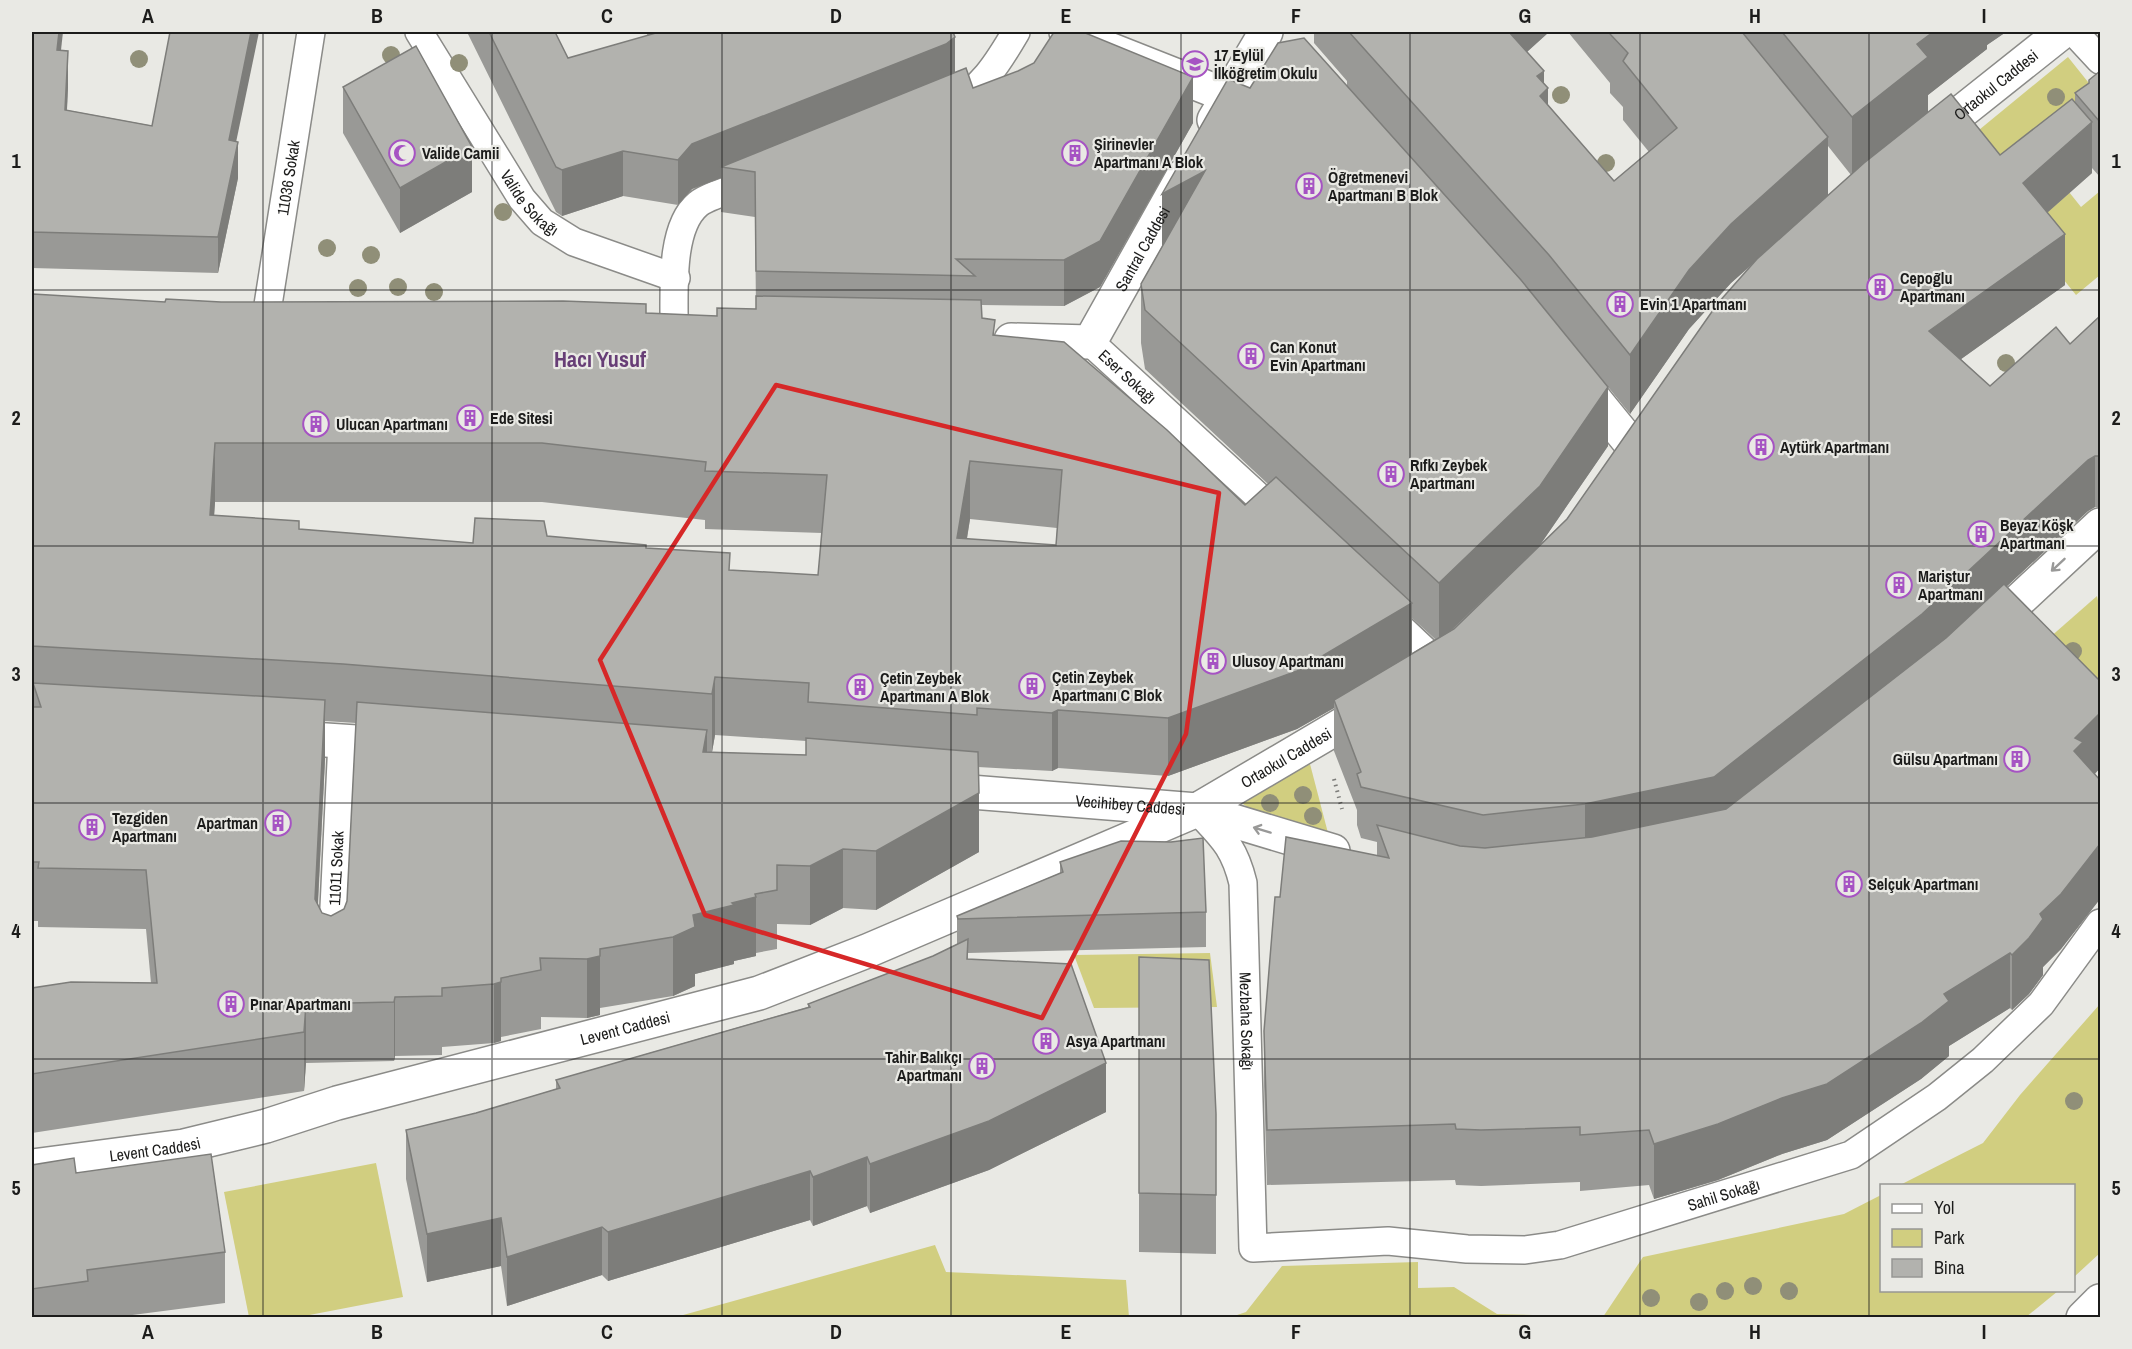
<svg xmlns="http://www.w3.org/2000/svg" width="2132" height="1349" font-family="'Archivo Narrow',sans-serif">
	<rect width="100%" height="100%" fill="#e9e9e4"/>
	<g fill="#d1ce80">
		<path d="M2068,57L2100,97L2045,162L2081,207L2100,191V275L2076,295L1957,148Z"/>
		<path d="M2097,596L2100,610V736L2025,659Z"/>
		<path d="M1310,764L1328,833L1249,808L1234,798L1240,790Z"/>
		<path d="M1210,953L1217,1007L1094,1008L1074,955Z"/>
		<path d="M2100,1004V1253L2074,1277V1186L1900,1185L1983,1143L2020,1095Z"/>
		<path d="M376,1163L403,1297L299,1317H249L224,1192Z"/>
		<path d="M1881,1195L1882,1290L2058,1291L2026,1317H1603L1643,1257L1844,1214Z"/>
		<path d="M935,1245L946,1272L1126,1280L1129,1317H676Z"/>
		<path d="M1418,1262V1288L1454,1287L1497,1314L1602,1317H1231L1246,1312L1282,1266Z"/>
	</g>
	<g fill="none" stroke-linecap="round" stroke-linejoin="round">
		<g stroke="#8b8b88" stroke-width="30">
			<g id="service">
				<path id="s1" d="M419,32L522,199L542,222L574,242L676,278"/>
				<path d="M2074,32L2100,60"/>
				<path d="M947,106C980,93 999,61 1016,32"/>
				<path id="s2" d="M265,324L311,32"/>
				<path d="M674,334C675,298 668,229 698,204C709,195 740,187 755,181"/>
				<path id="s3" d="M1090,342L1284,520"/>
				<path d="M1387,615L1441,666"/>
				<path id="s4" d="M1197,810C1222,837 1234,846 1243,883L1253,1248L1388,1241L1467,1249L1525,1250L1560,1245L1851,1155L1937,1097L1983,1060L2041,1004L2100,923"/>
				<path id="s5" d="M332,949L342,741"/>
			</g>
		</g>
		<g stroke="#8b8b88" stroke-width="36">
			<g id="minor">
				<path d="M1066,32L1228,96"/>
				<path d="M1214,120L1266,32"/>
				<path id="s6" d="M1011,340L1090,342L1183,176"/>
				<path d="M1579,380L1631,444"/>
				<path d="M1987,630L2100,525"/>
				<path id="s7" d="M32,1166L184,1146L266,1126L337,1103L759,993L867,951L1197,810L1333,851"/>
				<path d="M2083,1318L2100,1301"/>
			</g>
		</g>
		<g stroke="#8b8b88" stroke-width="36">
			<g id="tertiary">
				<path id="s8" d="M1930,137L2062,32"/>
				<path d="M281,737L401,745"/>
				<path id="s9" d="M933,789L1197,810L1372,707"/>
			</g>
		</g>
		<path stroke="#7c7c79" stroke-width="4" stroke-dasharray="1.5 4.5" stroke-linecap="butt" d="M1334,779L1342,809"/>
		<use href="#service" stroke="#fff" stroke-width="27"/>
		<use href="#minor" stroke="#fff" stroke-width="33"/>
		<use href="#tertiary" stroke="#fff" stroke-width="33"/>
	</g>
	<g fill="#908f78">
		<circle cx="391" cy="55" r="9"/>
		<circle cx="139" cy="59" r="9"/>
		<circle cx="459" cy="63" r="9"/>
		<circle cx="1561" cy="95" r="9"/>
		<circle cx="2056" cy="97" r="9"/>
		<circle cx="1606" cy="163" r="9"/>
		<circle cx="503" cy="212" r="9"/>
		<circle cx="327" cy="248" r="9"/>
		<circle cx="371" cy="255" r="9"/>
		<circle cx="398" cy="287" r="9"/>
		<circle cx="358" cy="288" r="9"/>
		<circle cx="434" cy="292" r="9"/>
		<circle cx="2006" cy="363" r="9"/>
		<circle cx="2073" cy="651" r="9"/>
		<circle cx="1303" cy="795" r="9"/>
		<circle cx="1270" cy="803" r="9"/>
		<circle cx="1313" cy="816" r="9"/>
		<circle cx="2074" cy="1101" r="9"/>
		<circle cx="1753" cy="1286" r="9"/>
		<circle cx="1725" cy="1291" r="9"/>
		<circle cx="1789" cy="1291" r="9"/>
		<circle cx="1651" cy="1298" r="9"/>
		<circle cx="1699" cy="1302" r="9"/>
	</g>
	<g fill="#999996" fill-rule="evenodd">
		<path d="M32,32L61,50L68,87L67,110L236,141L238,178L218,273L32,268Z"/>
		<path d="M467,32H555L568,58L647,36V32H953L955,73L973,88L1193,123L1100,287L1064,306L982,305V318L995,335L1245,505L1268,484L1145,369L1141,343V284L1250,88L1347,86V81L1314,43V32H1549L1527,52L1544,84L1548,105L1614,181L1649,152L1623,120V107L1610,93V83L1568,32H2006L1987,45V49L1928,95V112L2000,155L2075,102V93L2089,83V80L2100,71V177L2092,168V173L2047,213L2065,285L1961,359L1990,386L2070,344L2100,316V507H2095L2088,511L2006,587L2100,768L2095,774L2100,780V899L2061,949L2043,967V975L2029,994L2012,1010L2010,1008L1949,1046V1056L1921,1079L1827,1140L1782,1154L1718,1180L1654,1199L1649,1185L1580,1191V1182L1481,1186L1456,1185L1455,1180L1267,1185L1264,1086V1031L1280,897L1377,855V842L1361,838L1357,825V810L1334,751V708L1297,729L1168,776L1058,768L1052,771L978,767L979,852L876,910L843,908L810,925L777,924V949L756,953V956L734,961V964L695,974V986L673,996L600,1008V1015L587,1018L541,1017V1029L501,1037V1041L494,1043L442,1047V1055L395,1056L394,1061L306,1063L304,1091L32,1133V988L151,983L146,929L38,927V921H32V707H33V704L32,705V301L165,302H221L646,313L717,316L756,309L755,217L721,212V178L692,189L678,205L623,196L562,216L556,212ZM1828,146L1851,175L1828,195ZM1754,263L1567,519L1451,630L1540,545L1608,446L1548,313L1630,414L1689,329L1731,283ZM215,502H542L705,520V529L822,533L818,575L730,570L646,548L547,536L473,543L299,529L214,516ZM970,519L1057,528L1056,545L967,539ZM1412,618L1435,639L1412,653ZM325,721L356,723L347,901L344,909L331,916L322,913L318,905L325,759ZM715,735L806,741V755L712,752Z"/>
		<path d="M343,87L472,192L400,233L343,133Z"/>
		<path d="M1060,862L1206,912V947L968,953V959L1106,1112L989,1170L870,1213L867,1206L813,1226L810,1220L608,1281L602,1275L507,1306L501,1266L427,1282L406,1179V1130L476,1113L556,1089V1080L808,1007V1004L933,956L957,944V916L1060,873Z"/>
		<path d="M1139,957L1216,1173V1254L1139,1252Z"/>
		<path d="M32,1165L76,1173L225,1252V1303L117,1317H32Z"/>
	</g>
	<g fill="#7d7d7a">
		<path d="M59,32H63L57,86V50Z"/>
		<path d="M251,32H259L229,176V140Z"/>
		<path d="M1498,32H1549L1498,78Z"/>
		<path d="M1933,32H2006L1987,45V49L1928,95V116L1852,176V117L1917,44Z"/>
		<path d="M955,37V82L721,167V178L692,189L678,205V160L692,144Z"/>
		<path d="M68,51V87L65,146V110Z"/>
		<path d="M1544,71V92L1548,88V147L1537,76Z"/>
		<path d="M1193,77V123L1100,287L1064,306V260Z"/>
		<path d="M2092,122V173L2023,234V183Z"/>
		<path d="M1828,137V196L1731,283L1689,329L1630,414V355L1689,270L1731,224Z"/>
		<path d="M238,142V178L218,273V237Z"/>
		<path d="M472,147V192L400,233V188Z"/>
		<path d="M623,151V196L562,216V170Z"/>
		<path d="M1205,171L1162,253V194Z"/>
		<path d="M2065,234V285L1929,382V331Z"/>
		<path d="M1608,387V446L1540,545L1439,642V583Z"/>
		<path d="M215,443V502L210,574V515Z"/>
		<path d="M2095,456V507L2088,511L1922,665L1714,829L1585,855V804L2088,460Z"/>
		<path d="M970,461V519L957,597V538Z"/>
		<path d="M1412,603V661L1334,700V708L1297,729L1168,776V718Z"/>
		<path d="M32,646H33V704L32,705Z"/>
		<path d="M715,677V735L712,752V694Z"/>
		<path d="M325,700V759L315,958V899Z"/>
		<path d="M1058,710V768L1052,771V713Z"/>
		<path d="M2100,713V768L2083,786L2074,751L2075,738Z"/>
		<path d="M707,730V789L703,752Z"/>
		<path d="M979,793V852L876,910V851Z"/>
		<path d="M2100,844V899L2061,949L2043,967V975L2029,994L2012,1010V955L2040,914Z"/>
		<path d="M843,849V908L810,925V866Z"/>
		<path d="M756,897V956L734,961V964L695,974V986L673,996V937L693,915L732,903Z"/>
		<path d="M600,949V1015L587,1018V959Z"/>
		<path d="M2010,953V1008L1949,1046V1056L1921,1079L1827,1140L1782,1154L1718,1180L1654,1199V1144L1944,994Z"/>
		<path d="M501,978V1041L494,1043V984Z"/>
		<path d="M395,997V1056L394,1061V1002Z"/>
		<path d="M306,1004V1063L304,1091V1032Z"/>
		<path d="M1106,1063V1112L989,1170L870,1213V1164Z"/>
		<path d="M867,1157V1206L813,1226V1177Z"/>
		<path d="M810,1171V1220L608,1281V1232Z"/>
		<path d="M501,1218V1266L427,1282V1234Z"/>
		<path d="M602,1227V1275L507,1306V1257Z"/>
	</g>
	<g fill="#b2b2ae" stroke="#7d7d7a" stroke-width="1.5" fill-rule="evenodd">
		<path d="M32,32H59L57,50L68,51L65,110L152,126L170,32H251L229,140L238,142L218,237L32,232Z"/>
		<path d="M489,32H555L568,58L656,33V32H953L955,37L946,44L692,144L678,160L623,151L562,170L556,167Z"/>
		<path d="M1054,32H1083L1193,77L1100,241L1064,260L956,259L975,276L756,271L755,172L721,167L966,68L973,88L1018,71L1034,63Z"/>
		<path d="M1349,32H1509L1544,71L1537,76L1548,88L1540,96L1614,181L1677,128L1623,61L1628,53L1610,34L1613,32H1742L1828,137L1731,224L1689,270L1630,355L1549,255Z"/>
		<path d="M1782,32H1933L1917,44L1928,57L1852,117Z"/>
		<path d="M1304,38L1521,280L1608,387L1540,486L1439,583L1145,310L1141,284L1205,171L1162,194L1228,79L1250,88L1278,43Z"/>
		<path d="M416,46L472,147L400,188L343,87Z"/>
		<path d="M2100,71V122L2075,93L2089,83V80Z"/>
		<path d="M1951,94L2000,155L2072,99L2092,122L2023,183L2065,234L1929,331L1990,386L2056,327L2070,344L2100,316V456H2095L2088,460L1922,614L1714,777L1585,804L1483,815L1361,787L1357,774L1361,772L1334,700L1454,629L1567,519L1718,303L1757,259L1864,163Z"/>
		<path d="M33,294L165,302L166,299L221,302L563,301L646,304V313L717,316V308L756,309V296L981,300L982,318L995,320L993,335L1064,342L1167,430L1245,505L1276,477L1412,603L1297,671L1168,718L1058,710L1052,713L977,708V715L808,702L809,683L715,677L712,694L343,664L32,646V301H33ZM215,443H542L706,462L705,471L827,475L818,575L729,570L730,553L646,548V545L547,536L544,521L475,518L473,543L299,529V521L210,515ZM970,461L1062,470L1056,545L957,538Z"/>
		<path d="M2004,584L2100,681V713L2075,738L2083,742L2074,751L2100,780V844L2061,894L2040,914L2043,919L2029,938L2012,955L2010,953L1944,994L1949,1001L1921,1023L1827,1084L1782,1098L1718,1124L1654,1144L1649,1130L1580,1135V1127L1481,1130L1456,1129L1455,1124L1267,1130L1264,1031L1275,897H1280L1286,837L1389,858L1377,825L1460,846L1485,848L1592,837L1726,809L1946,638Z"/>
		<path d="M33,683L325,700L315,899L322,913L331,916L344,909L347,901L357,702L707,730L703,752L806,755V738L978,752L979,793L876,851L843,849L810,866L777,865V890L755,894L756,897L732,903L734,905L693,915L695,927L673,937L600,949V956L587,959L540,958L541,970L501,978V982L494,984L442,988V996L395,997L394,1002L306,1004L304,1032L32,1074V988L71,982L157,983L146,870L38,868L39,862H32V707H41Z"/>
		<path d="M1203,838L1206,912L958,919L957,916L1063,872L1060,862L1121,841L1171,842Z"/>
		<path d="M968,939L967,959L1071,964L1106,1063L989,1121L870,1164L867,1157L813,1177L810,1171L608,1232L602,1227L507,1257L501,1218L427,1234L406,1130L476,1113L560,1088L556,1080L810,1007L808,1004L933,956Z"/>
		<path d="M1139,957L1209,960L1216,1114V1195L1139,1193Z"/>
		<path d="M211,1154L225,1252L87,1270L88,1281L32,1289V1165L74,1158L76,1173Z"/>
	</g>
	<defs><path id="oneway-shaft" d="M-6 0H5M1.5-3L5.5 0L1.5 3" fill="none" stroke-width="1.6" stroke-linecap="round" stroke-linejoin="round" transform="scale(1.5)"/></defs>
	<g stroke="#999998">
		<use href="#oneway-shaft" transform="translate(2058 565) rotate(137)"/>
		<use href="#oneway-shaft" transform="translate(1262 830) rotate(-163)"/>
	</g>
	<path fill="none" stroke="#d62828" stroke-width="4.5" stroke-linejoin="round" d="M776,385L1219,493L1186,734L1042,1018L705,915L600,660Z"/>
	<path fill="none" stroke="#1c1c1b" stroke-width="1.5" stroke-opacity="0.55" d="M263,32V1318M492,32V1318M722,32V1318M951,32V1318M1181,32V1318M1410,32V1318M1640,32V1318M1869,32V1318M32,290H2100M32,546H2100M32,803H2100M32,1059H2100"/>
	<defs>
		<g id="school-ring" transform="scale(1.35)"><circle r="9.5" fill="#e9e9e4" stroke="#a653c3" stroke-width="1.5"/><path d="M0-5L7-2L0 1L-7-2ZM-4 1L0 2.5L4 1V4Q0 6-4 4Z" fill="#a653c3"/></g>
		<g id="mosque-ring" transform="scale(1.35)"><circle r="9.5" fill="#e9e9e4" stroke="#a653c3" stroke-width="1.5"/><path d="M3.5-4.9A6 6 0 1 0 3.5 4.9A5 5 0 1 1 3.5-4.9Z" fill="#a653c3"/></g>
		<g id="building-ring" transform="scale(1.35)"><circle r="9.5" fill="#e9e9e4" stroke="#a653c3" stroke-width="1.5"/><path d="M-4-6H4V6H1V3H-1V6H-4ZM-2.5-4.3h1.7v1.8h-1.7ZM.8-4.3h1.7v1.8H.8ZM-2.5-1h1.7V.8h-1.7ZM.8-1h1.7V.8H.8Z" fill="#a653c3"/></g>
	</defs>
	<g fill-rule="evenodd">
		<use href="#school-ring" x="1195" y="64"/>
		<use href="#mosque-ring" x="402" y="153"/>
		<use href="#building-ring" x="1075" y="153"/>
		<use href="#building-ring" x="1309" y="186"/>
		<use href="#building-ring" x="1880" y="287"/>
		<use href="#building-ring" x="1620" y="304"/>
		<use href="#building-ring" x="1251" y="356"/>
		<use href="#building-ring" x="470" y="418"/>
		<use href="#building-ring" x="316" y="424"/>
		<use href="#building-ring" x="1761" y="447"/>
		<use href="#building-ring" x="1391" y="474"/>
		<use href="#building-ring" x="1981" y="534"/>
		<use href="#building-ring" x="1899" y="585"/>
		<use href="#building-ring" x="1213" y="661"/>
		<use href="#building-ring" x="1032" y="686"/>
		<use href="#building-ring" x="860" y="687"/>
		<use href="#building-ring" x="2017" y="759"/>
		<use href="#building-ring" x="278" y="823"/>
		<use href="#building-ring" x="92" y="827"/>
		<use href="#building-ring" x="1849" y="884"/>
		<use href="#building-ring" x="231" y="1004"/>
		<use href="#building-ring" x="1046" y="1041"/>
		<use href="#building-ring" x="982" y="1066"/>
	</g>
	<g text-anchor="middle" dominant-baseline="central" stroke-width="4.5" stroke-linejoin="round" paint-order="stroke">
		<g font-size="16" font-weight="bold" fill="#1c1c1b" stroke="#e9e9e4" text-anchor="start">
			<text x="1214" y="55">17 Eylül<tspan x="1214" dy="18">İlköğretim Okulu</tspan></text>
			<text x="1094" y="144">Şirinevler<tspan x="1094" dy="18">Apartmanı A Blok</tspan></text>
			<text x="422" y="153">Valide Camii</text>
			<text x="1328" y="177">Öğretmenevi<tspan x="1328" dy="18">Apartmanı B Blok</tspan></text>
			<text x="1900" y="278">Cepoğlu<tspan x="1900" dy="18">Apartmanı</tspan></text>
			<text x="1640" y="304">Evin 1 Apartmanı</text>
			<text x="1270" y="347">Can Konut<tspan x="1270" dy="18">Evin Apartmanı</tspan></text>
			<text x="490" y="418">Ede Sitesi</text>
			<text x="336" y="424">Ulucan Apartmanı</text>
			<text x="1780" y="447">Aytürk Apartmanı</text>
			<text x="1410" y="465">Rıfkı Zeybek<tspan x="1410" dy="18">Apartmanı</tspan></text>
			<text x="2000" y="525">Beyaz Köşk<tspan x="2000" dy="18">Apartmanı</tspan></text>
			<text x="1918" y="576">Mariştur<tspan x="1918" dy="18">Apartmanı</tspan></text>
			<text x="1232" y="661">Ulusoy Apartmanı</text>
			<text x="1052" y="677">Çetin Zeybek<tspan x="1052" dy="18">Apartmanı C Blok</tspan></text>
			<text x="880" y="678">Çetin Zeybek<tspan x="880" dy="18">Apartmanı A Blok</tspan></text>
			<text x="1998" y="759" text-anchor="end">Gülsu Apartmanı</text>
			<text x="112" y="818">Tezgiden<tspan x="112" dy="18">Apartmanı</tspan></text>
			<text x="258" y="823" text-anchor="end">Apartman</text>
			<text x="1868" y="884">Selçuk Apartmanı</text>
			<text x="250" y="1004">Pınar Apartmanı</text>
			<text x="1066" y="1041">Asya Apartmanı</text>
			<text x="962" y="1057" text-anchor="end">Tahir Balıkçı<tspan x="962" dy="18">Apartmanı</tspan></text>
		</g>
		<g font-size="16" fill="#1c1c1b" stroke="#e9e9e4">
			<text stroke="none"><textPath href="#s8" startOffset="84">Ortaokul Caddesi</textPath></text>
			<text stroke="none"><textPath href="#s2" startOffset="148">11036 Sokak</textPath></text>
			<text stroke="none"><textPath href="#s1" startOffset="204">Valide Sokağı</textPath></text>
			<text stroke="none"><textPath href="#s6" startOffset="186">Santral Caddesi</textPath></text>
			<text stroke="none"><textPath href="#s3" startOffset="51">Eser Sokağı</textPath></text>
			<text stroke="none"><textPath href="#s9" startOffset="368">Ortaokul Caddesi</textPath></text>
			<text stroke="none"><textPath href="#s9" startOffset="198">Vecihibey Caddesi</textPath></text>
			<text stroke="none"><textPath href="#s5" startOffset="81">11011 Sokak</textPath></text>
			<text stroke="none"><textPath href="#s4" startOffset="226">Mezbaha Sokağı</textPath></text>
			<text stroke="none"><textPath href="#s7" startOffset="610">Levent Caddesi</textPath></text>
			<text stroke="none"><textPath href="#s7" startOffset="124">Levent Caddesi</textPath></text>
			<text stroke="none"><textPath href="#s4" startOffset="932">Sahil Sokağı</textPath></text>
		</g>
		<g font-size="22" font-weight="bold" fill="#673e76" stroke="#e9e9e4">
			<text x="600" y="359">Hacı Yusuf</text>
		</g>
	</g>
	<rect width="2132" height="1349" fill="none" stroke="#e9e9e4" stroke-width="66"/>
	<rect x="1880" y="1184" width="195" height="108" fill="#e9e9e4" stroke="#979794" stroke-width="1.5"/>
	<rect x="1892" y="1204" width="30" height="9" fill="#ffffff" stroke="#979794" stroke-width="1.5"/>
	<text x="1934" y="1214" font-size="18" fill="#1c1c1b">Yol</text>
	<rect x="1892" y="1229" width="30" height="18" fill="#d1ce80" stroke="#979794" stroke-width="1.5"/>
	<text x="1934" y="1244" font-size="18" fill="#1c1c1b">Park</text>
	<rect x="1892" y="1259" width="30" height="18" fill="#b2b2ae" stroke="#979794" stroke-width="1.5"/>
	<text x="1934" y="1274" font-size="18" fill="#1c1c1b">Bina</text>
	<rect x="33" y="33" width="2066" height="1283" fill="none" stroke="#1c1c1b" stroke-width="2"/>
	<g font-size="20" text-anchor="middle" font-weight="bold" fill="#1c1c1b">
		<text x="148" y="23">A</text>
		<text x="377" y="23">B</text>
		<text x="607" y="23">C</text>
		<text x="836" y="23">D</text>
		<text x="1066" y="23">E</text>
		<text x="1296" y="23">F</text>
		<text x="1525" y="23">G</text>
		<text x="1755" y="23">H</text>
		<text x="1984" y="23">I</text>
		<text x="16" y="168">1</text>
		<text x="2116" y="168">1</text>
		<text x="16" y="425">2</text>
		<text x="2116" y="425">2</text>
		<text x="16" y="681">3</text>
		<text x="2116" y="681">3</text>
		<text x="16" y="938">4</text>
		<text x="2116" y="938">4</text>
		<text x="16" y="1195">5</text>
		<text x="2116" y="1195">5</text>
		<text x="148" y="1339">A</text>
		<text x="377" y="1339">B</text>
		<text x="607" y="1339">C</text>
		<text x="836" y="1339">D</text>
		<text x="1066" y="1339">E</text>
		<text x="1296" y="1339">F</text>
		<text x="1525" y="1339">G</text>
		<text x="1755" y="1339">H</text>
		<text x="1984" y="1339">I</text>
	</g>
</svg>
